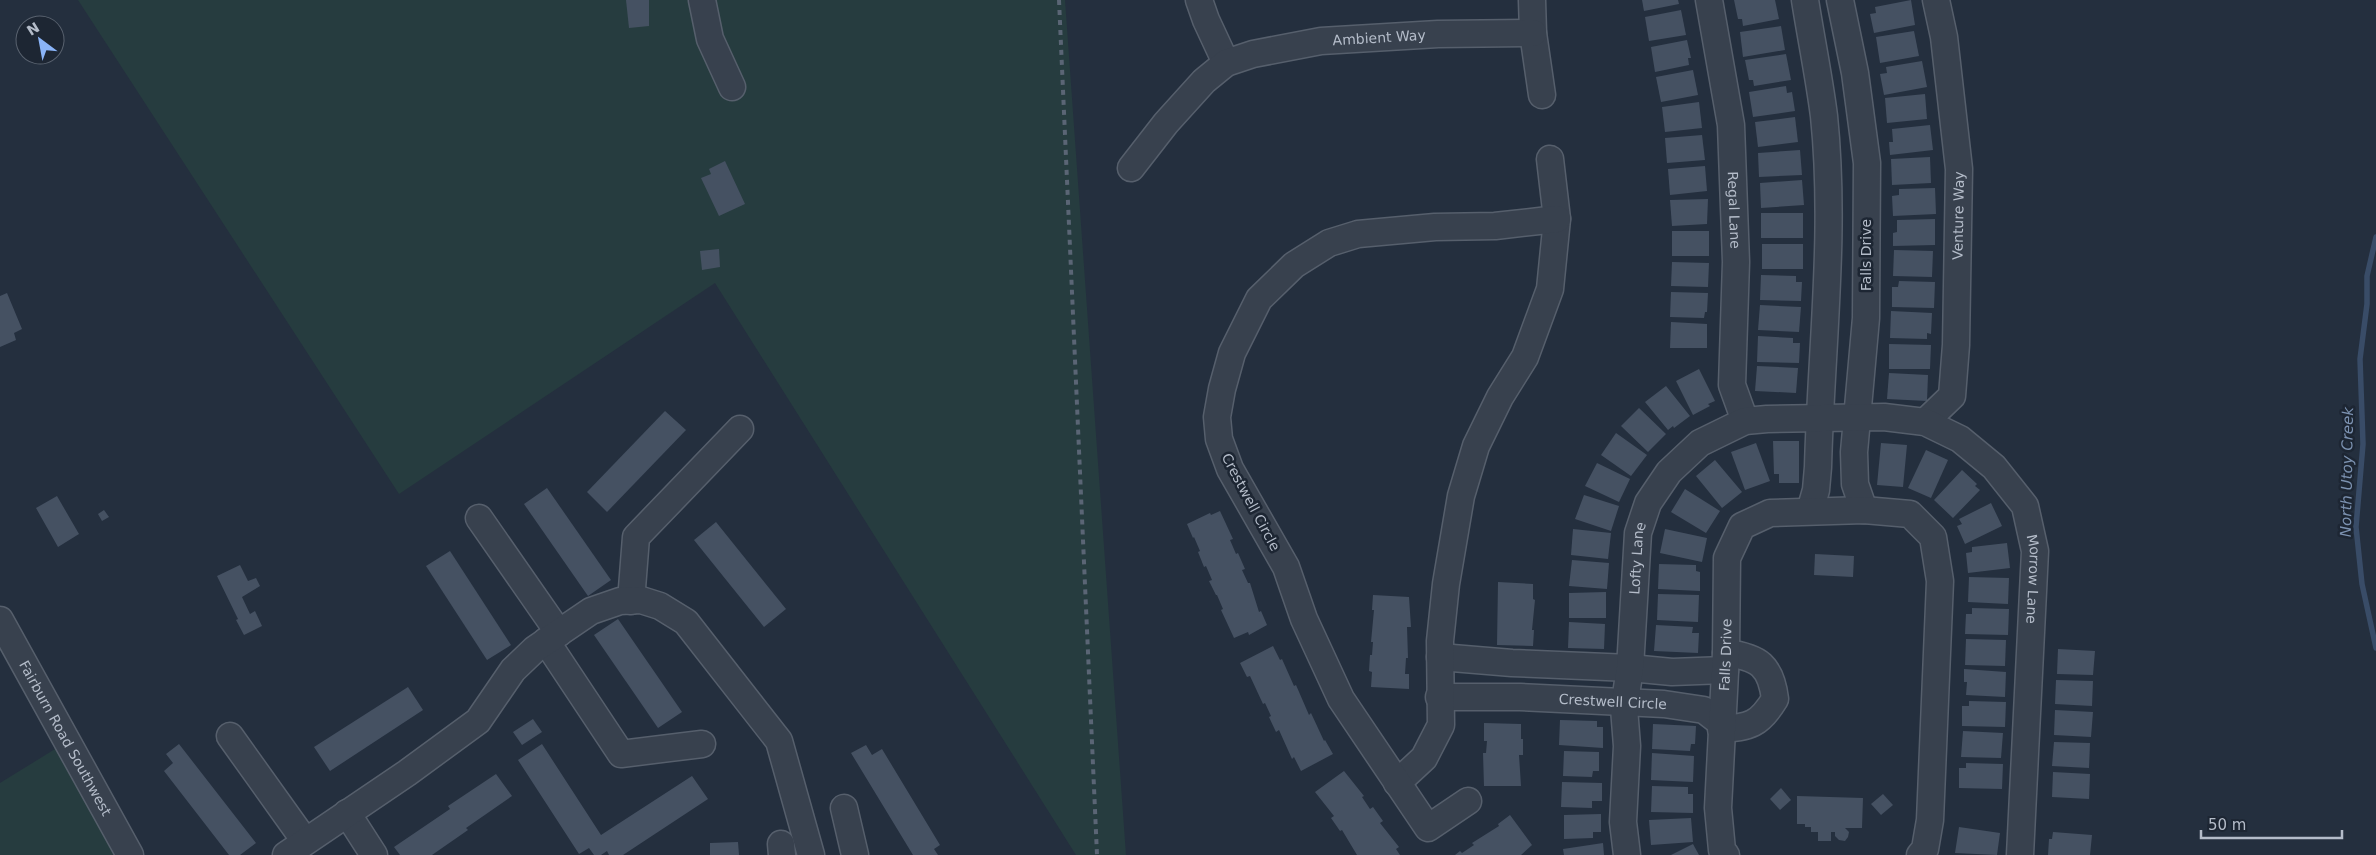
<svg xmlns="http://www.w3.org/2000/svg" width="2376" height="855" font-family="'DejaVu Sans',sans-serif">
	<rect width="100%" height="100%" fill="#242f3e"/>
	<g fill="#263c3f">
		<path d="M78,0H1065L1126,855H1076L715,283L399,494Z"/>
		<path d="M60,746L123,855H0V783Z"/>
	</g>
	<g fill="none" stroke-linecap="round" stroke-linejoin="round">
		<path stroke="#394c67" stroke-width="5.5" d="M2376,237L2367,276V304L2360,359L2363,444L2356,527L2362,584L2376,648"/>
	</g>
	<g fill="#455162">
		<path d="M626,0H649V26L629,28Z"/>
		<path d="M1642,0H1678L1679,4L1644,11Z"/>
		<path d="M1734,0H1775L1779,19L1743,26L1742,19H1738Z"/>
		<path d="M1911,0L1915,25L1874,33L1870,14L1876,13L1875,7Z"/>
		<path d="M1681,10L1686,35L1649,41L1645,17Z"/>
		<path d="M1781,26L1785,50L1743,57L1740,32Z"/>
		<path d="M1914,31L1919,56L1880,63L1876,37Z"/>
		<path d="M1687,40L1691,58H1688L1689,65L1655,72L1651,47Z"/>
		<path d="M1786,54L1791,80L1754,86L1753,80H1749L1745,60Z"/>
		<path d="M1922,61L1927,87L1884,95L1880,74L1887,73L1886,67Z"/>
		<path d="M1693,70L1698,95L1661,102L1656,77Z"/>
		<path d="M1786,86L1787,93L1792,92L1795,111L1753,117L1749,92Z"/>
		<path d="M1925,94L1927,119L1887,123L1885,98Z"/>
		<path d="M1699,102L1702,128L1665,132L1662,107Z"/>
		<path d="M1795,117L1798,142L1758,147L1755,122Z"/>
		<path d="M1930,125L1933,150L1890,155L1889,142H1893L1892,129Z"/>
		<path d="M1702,135L1705,160L1667,163L1665,138Z"/>
		<path d="M1800,150L1802,175L1759,177L1758,153Z"/>
		<path d="M1930,157L1931,183L1892,185L1891,159Z"/>
		<path d="M725,161L745,204L719,216L701,178L711,174L709,169Z"/>
		<path d="M1705,166L1707,191L1670,195L1668,169Z"/>
		<path d="M1802,180L1804,205L1761,208L1760,183Z"/>
		<path d="M1935,188L1936,214L1893,216L1892,196L1899,195V189Z"/>
		<path d="M1708,199L1707,224L1672,226L1670,200Z"/>
		<rect x="1761" y="213" width="42" height="25"/>
		<path d="M1935,219V245L1893,246V233L1897,232V220Z"/>
		<rect x="1672" y="231" width="37" height="25"/>
		<rect x="1762" y="244" width="41" height="25"/>
		<path d="M719,249L720,267L702,270L700,251Z"/>
		<path d="M1894,250L1933,251L1932,277L1893,276Z"/>
		<path d="M1672,262L1709,263L1708,287L1671,286Z"/>
		<path d="M1761,275L1796,276V282H1802L1801,301L1760,300Z"/>
		<path d="M1899,281L1935,282L1934,308L1892,307V287H1898Z"/>
		<path d="M1671,292L1708,293L1707,312H1705L1704,318L1670,317Z"/>
		<path d="M7,293L22,329L14,333L16,340L0,347V296Z"/>
		<path d="M1760,305L1801,307L1799,332L1758,330Z"/>
		<path d="M1891,311L1932,313L1931,334L1927,333V339L1890,338Z"/>
		<path d="M1671,322L1707,324V348H1670Z"/>
		<path d="M1758,336L1793,338V343H1800L1799,363L1757,362Z"/>
		<path d="M1889,344L1931,345L1930,369H1889Z"/>
		<path d="M1757,366L1798,368L1796,393L1755,391Z"/>
		<path d="M1699,369L1715,401L1708,404L1710,406L1693,415L1676,381Z"/>
		<path d="M1889,373L1928,375L1927,401L1887,399Z"/>
		<path d="M1666,386L1690,416L1674,428L1673,426L1668,430L1645,402Z"/>
		<path d="M1639,408L1666,434L1648,452L1621,426Z"/>
		<path d="M665,411L686,430L607,512L587,492Z"/>
		<path d="M1616,433L1647,455L1631,476L1601,455Z"/>
		<path d="M1773,441H1799V483H1779V474H1774Z"/>
		<path d="M1756,443L1770,481L1745,490L1731,452Z"/>
		<path d="M1881,443L1907,445L1903,487L1877,485Z"/>
		<path d="M1926,450L1948,460L1931,498L1908,488Z"/>
		<path d="M1715,460L1742,492L1722,508L1696,476Z"/>
		<path d="M1597,463L1630,479L1619,502L1585,486Z"/>
		<path d="M1962,470L1977,484L1975,486L1980,490L1953,518L1934,500Z"/>
		<path d="M547,488L611,580L588,596L524,504Z"/>
		<path d="M1685,489L1720,511L1706,533L1671,512Z"/>
		<path d="M1584,495L1619,506L1611,531L1575,519Z"/>
		<path d="M57,496L79,534L58,547L36,508Z"/>
		<path d="M1991,503L2002,526L1965,544L1957,526L1962,524L1959,519Z"/>
		<path d="M104,510L109,517L102,521L98,514Z"/>
		<path d="M1220,511L1233,539L1230,540L1236,554L1238,553L1245,569L1242,570L1248,583H1250L1259,612L1261,611L1267,625L1249,635L1248,632L1234,638L1221,610L1223,609L1217,595H1216L1209,581L1212,580L1206,566L1204,567L1198,552L1200,551L1194,537L1193,538L1187,524L1210,513L1211,515Z"/>
		<path d="M716,522L786,609L764,627L694,540Z"/>
		<path d="M1573,529L1611,533L1608,559L1571,555Z"/>
		<path d="M1665,529L1707,538L1702,562L1660,553Z"/>
		<path d="M2007,543L2010,568L1968,573L1966,553L1972,552V547Z"/>
		<path d="M450,551L511,645L487,660L426,566Z"/>
		<path d="M1815,554L1854,556L1853,577L1814,575Z"/>
		<path d="M1572,560L1609,563L1607,589L1569,586Z"/>
		<path d="M1659,564L1696,565V571L1700,572V591L1658,589Z"/>
		<path d="M240,565L248,581L256,578L260,586L242,597L250,614L255,611L262,626L244,635L236,620L238,619L217,576Z"/>
		<path d="M1969,577L2009,578L2008,604L1968,602Z"/>
		<path d="M1498,582L1533,584V599L1535,600L1532,630H1534L1533,646L1497,645Z"/>
		<path d="M1606,592V618H1569V593Z"/>
		<path d="M1658,594L1699,595L1698,622L1657,620Z"/>
		<path d="M1373,595L1409,597L1411,627H1407L1408,658H1406L1405,674H1409V689L1371,687L1372,672L1369,671L1370,655H1372L1373,642H1371L1374,610H1372Z"/>
		<path d="M1972,608L2009,609L2008,635L1965,634L1966,614H1972Z"/>
		<path d="M618,619L682,712L658,728L594,635Z"/>
		<path d="M1569,622L1605,624L1604,649L1568,648Z"/>
		<path d="M1656,625L1693,627L1692,633H1699L1698,653L1654,651Z"/>
		<path d="M1966,639L2006,640L2005,666L1965,665Z"/>
		<path d="M1273,646L1280,660L1282,659L1294,686L1296,685L1309,715L1311,713L1324,741L1325,740L1333,754L1301,771L1294,757L1292,759L1279,730L1276,732L1269,717L1271,716L1265,703L1263,704L1250,676L1247,677L1240,663Z"/>
		<path d="M2058,649L2095,651L2093,675L2057,674Z"/>
		<path d="M1964,669L2006,672L2005,697L1966,695L1967,682H1964Z"/>
		<path d="M2056,680L2093,681L2092,706L2055,704Z"/>
		<path d="M408,687L423,710L330,771L314,747Z"/>
		<path d="M1969,701L2006,702L2005,727L1962,726V706H1969Z"/>
		<path d="M2055,710L2093,712L2091,737L2054,735Z"/>
		<path d="M533,719L542,732L522,745L513,732Z"/>
		<path d="M1560,720L1597,721V727H1603V748L1559,745Z"/>
		<path d="M1484,723L1521,724V739H1523V755H1519L1521,786H1484L1483,753H1486L1487,741H1484Z"/>
		<path d="M1653,724L1696,726L1695,744H1691L1690,751L1652,749Z"/>
		<path d="M1963,731L2003,733L2001,758L1961,757Z"/>
		<path d="M2054,742L2090,743L2089,768L2052,766Z"/>
		<path d="M179,744L256,843L240,855H229L164,771L173,763L166,754Z"/>
		<path d="M542,744L601,835L692,776L708,799L623,855H609L607,851L601,855H594L589,848L579,854L518,760Z"/>
		<path d="M866,745L872,755L882,749L940,845L934,849L938,855H913L851,753Z"/>
		<path d="M1564,751L1599,752V771H1593L1592,777L1563,776Z"/>
		<path d="M1652,753L1694,756L1693,782L1651,780Z"/>
		<path d="M1966,763L2003,764L2002,789L1959,788V768H1966Z"/>
		<path d="M1344,771L1364,796L1362,797L1370,809L1373,807L1383,821L1380,823L1399,847L1396,849L1400,855H1357L1342,830L1340,831L1331,818L1334,816L1315,792Z"/>
		<path d="M2053,772L2090,774L2089,799L2052,797Z"/>
		<path d="M496,774L512,796L466,828L468,830L432,855H400L394,847L450,809L448,806Z"/>
		<path d="M1562,782L1602,783V801H1592V808L1561,807Z"/>
		<path d="M1652,786L1688,787V794H1693V813L1651,812Z"/>
		<path d="M1781,788L1791,800L1780,810L1770,799Z"/>
		<path d="M1883,794L1893,805L1881,815L1871,804Z"/>
		<path d="M1797,796L1863,798L1862,828H1845L1849,832L1848,837L1845,841L1839,840L1835,836V832H1831V841H1818V832H1811V827H1805V824H1797Z"/>
		<path d="M1601,814V832H1593V838L1564,839V815Z"/>
		<path d="M1510,815L1532,845L1521,855H1455L1460,851L1462,853L1474,845L1472,843L1499,826L1498,824Z"/>
		<path d="M1691,818L1693,842L1651,845L1649,820Z"/>
		<path d="M1959,827L2000,833L1997,855L1955,853Z"/>
		<path d="M2053,832L2092,835L2090,855H2048L2049,839H2052Z"/>
		<path d="M738,842L739,855H710V843Z"/>
		<path d="M1603,843L1604,855H1564L1563,849Z"/>
		<path d="M1693,844L1699,855H1671Z"/>
	</g>
	<g fill="none" stroke-linecap="round" stroke-linejoin="round">
		<g stroke="#565f6c" stroke-width="29">
			<g id="minor">
				<path d="M702,0L710,39L732,87"/>
				<path d="M1199,0L1206,20L1226,63"/>
				<path d="M1532,0L1533,33L1542,95"/>
				<path id="s1" d="M1709,0L1731,125L1736,262L1732,385L1745,421"/>
				<path d="M1805,0C1811,38 1819,77 1824,116C1836,233 1821,350 1818,467L1816,490L1810,511"/>
				<path d="M1840,0L1855,73L1867,163L1866,318L1854,452L1855,484L1864,510"/>
				<path id="s2" d="M1131,168L1166,123L1204,81L1226,63L1253,54L1321,41L1438,34L1533,33"/>
				<path id="s3" d="M1925,422L1952,396L1956,345L1959,169L1944,37L1936,0"/>
				<path d="M479,518L559,633"/>
				<path d="M631,601L636,537L740,429"/>
				<path id="s4" d="M0,620L130,855"/>
				<path d="M546,641L621,754L702,744"/>
				<path d="M1440,657L1512,663L1630,668L1672,672L1725,670"/>
				<path id="s5" d="M1439,697H1520L1664,704L1704,710L1721,723"/>
				<path d="M1721,729C1750,727 1759,725 1775,699C1771,666 1759,657 1726,653"/>
				<path d="M230,736L305,841"/>
				<path d="M1397,783L1424,758L1441,725L1440,641L1446,584L1461,496L1476,446L1500,397L1525,357L1550,289L1557,219L1550,159"/>
				<path d="M1468,801L1428,828L1341,699L1304,619L1286,567L1230,469L1219,439L1217,417L1222,389L1232,353L1259,299L1294,265L1329,243L1358,234L1435,227L1495,226L1557,219"/>
				<path d="M844,808L855,855"/>
				<path d="M347,813L374,855"/>
				<path d="M781,844L782,855"/>
				<path d="M286,855L407,773L478,721L513,670L535,649L591,611L620,601L641,600L660,606L686,622L779,741L811,855"/>
				<path id="s6" d="M1627,855L1623,822L1627,746L1624,708L1630,668L1638,533L1648,503L1669,472L1700,443L1745,421L1767,419L1884,417L1925,422L1960,439L1994,467L2025,506L2035,551L2020,855"/>
				<path id="s7" d="M1726,855L1722,850L1718,808L1726,653L1727,558L1742,526L1770,513L1864,510L1910,514L1933,537L1940,581L1930,820L1925,849L1920,855"/>
			</g>
		</g>
		<use href="#minor" stroke="#38414e" stroke-width="26"/>
		<path stroke="#5a6575" stroke-width="4" stroke-dasharray="5 5" stroke-linecap="butt" d="M1059,0L1097,855"/>
	</g>
	<g text-anchor="middle" dominant-baseline="central" stroke-width="5" stroke-linejoin="round" paint-order="stroke">
		<g font-size="14" fill="#b4bcc9" stroke="#1d2633">
			<text stroke="none"><textPath href="#s2" startOffset="298">Ambient Way</textPath></text>
			<text stroke="none"><textPath href="#s1" startOffset="212">Regal Lane</textPath></text>
			<text stroke="none"><textPath href="#s3" startOffset="218">Venture Way</textPath></text>
			<text transform="translate(1866 255) rotate(-90)">Falls Drive</text>
			<text transform="translate(1251 502) rotate(62)">Crestwell Circle</text>
			<text stroke="none"><textPath href="#s6" startOffset="298">Lofty Lane</textPath></text>
			<text stroke="none"><textPath href="#s6" startOffset="872">Morrow Lane</textPath></text>
			<text stroke="none"><textPath href="#s7" startOffset="202">Falls Drive</textPath></text>
			<text stroke="none"><textPath href="#s5" startOffset="174">Crestwell Circle</textPath></text>
			<text stroke="none"><textPath href="#s4" startOffset="135">Fairburn Road Southwest</textPath></text>
		</g>
		<g font-size="15" font-style="italic" fill="#7c92b1" stroke="#1d2633">
			<text transform="translate(2347 472) rotate(-89)">North Utoy Creek</text>
		</g>
	</g>
	<g transform="translate(40 40) rotate(328)"><circle r="24" fill="#1d2633" stroke="#59626f"/>
	<path d="M0-4L9 19L0 12L-9 19Z" fill="#8ab4f8"/>
	<text y="-8" font-size="14" font-weight="bold" text-anchor="middle" fill="#b4bcc9">N</text>
	</g>
	<path d="M2201 830v8h141v-8" fill="none" stroke="#b4bcc9" stroke-width="2.5"/>
	<text x="2208" y="830" font-size="15" fill="#b4bcc9" stroke="#1d2633" stroke-width="4" paint-order="stroke">50 m</text>
</svg>
